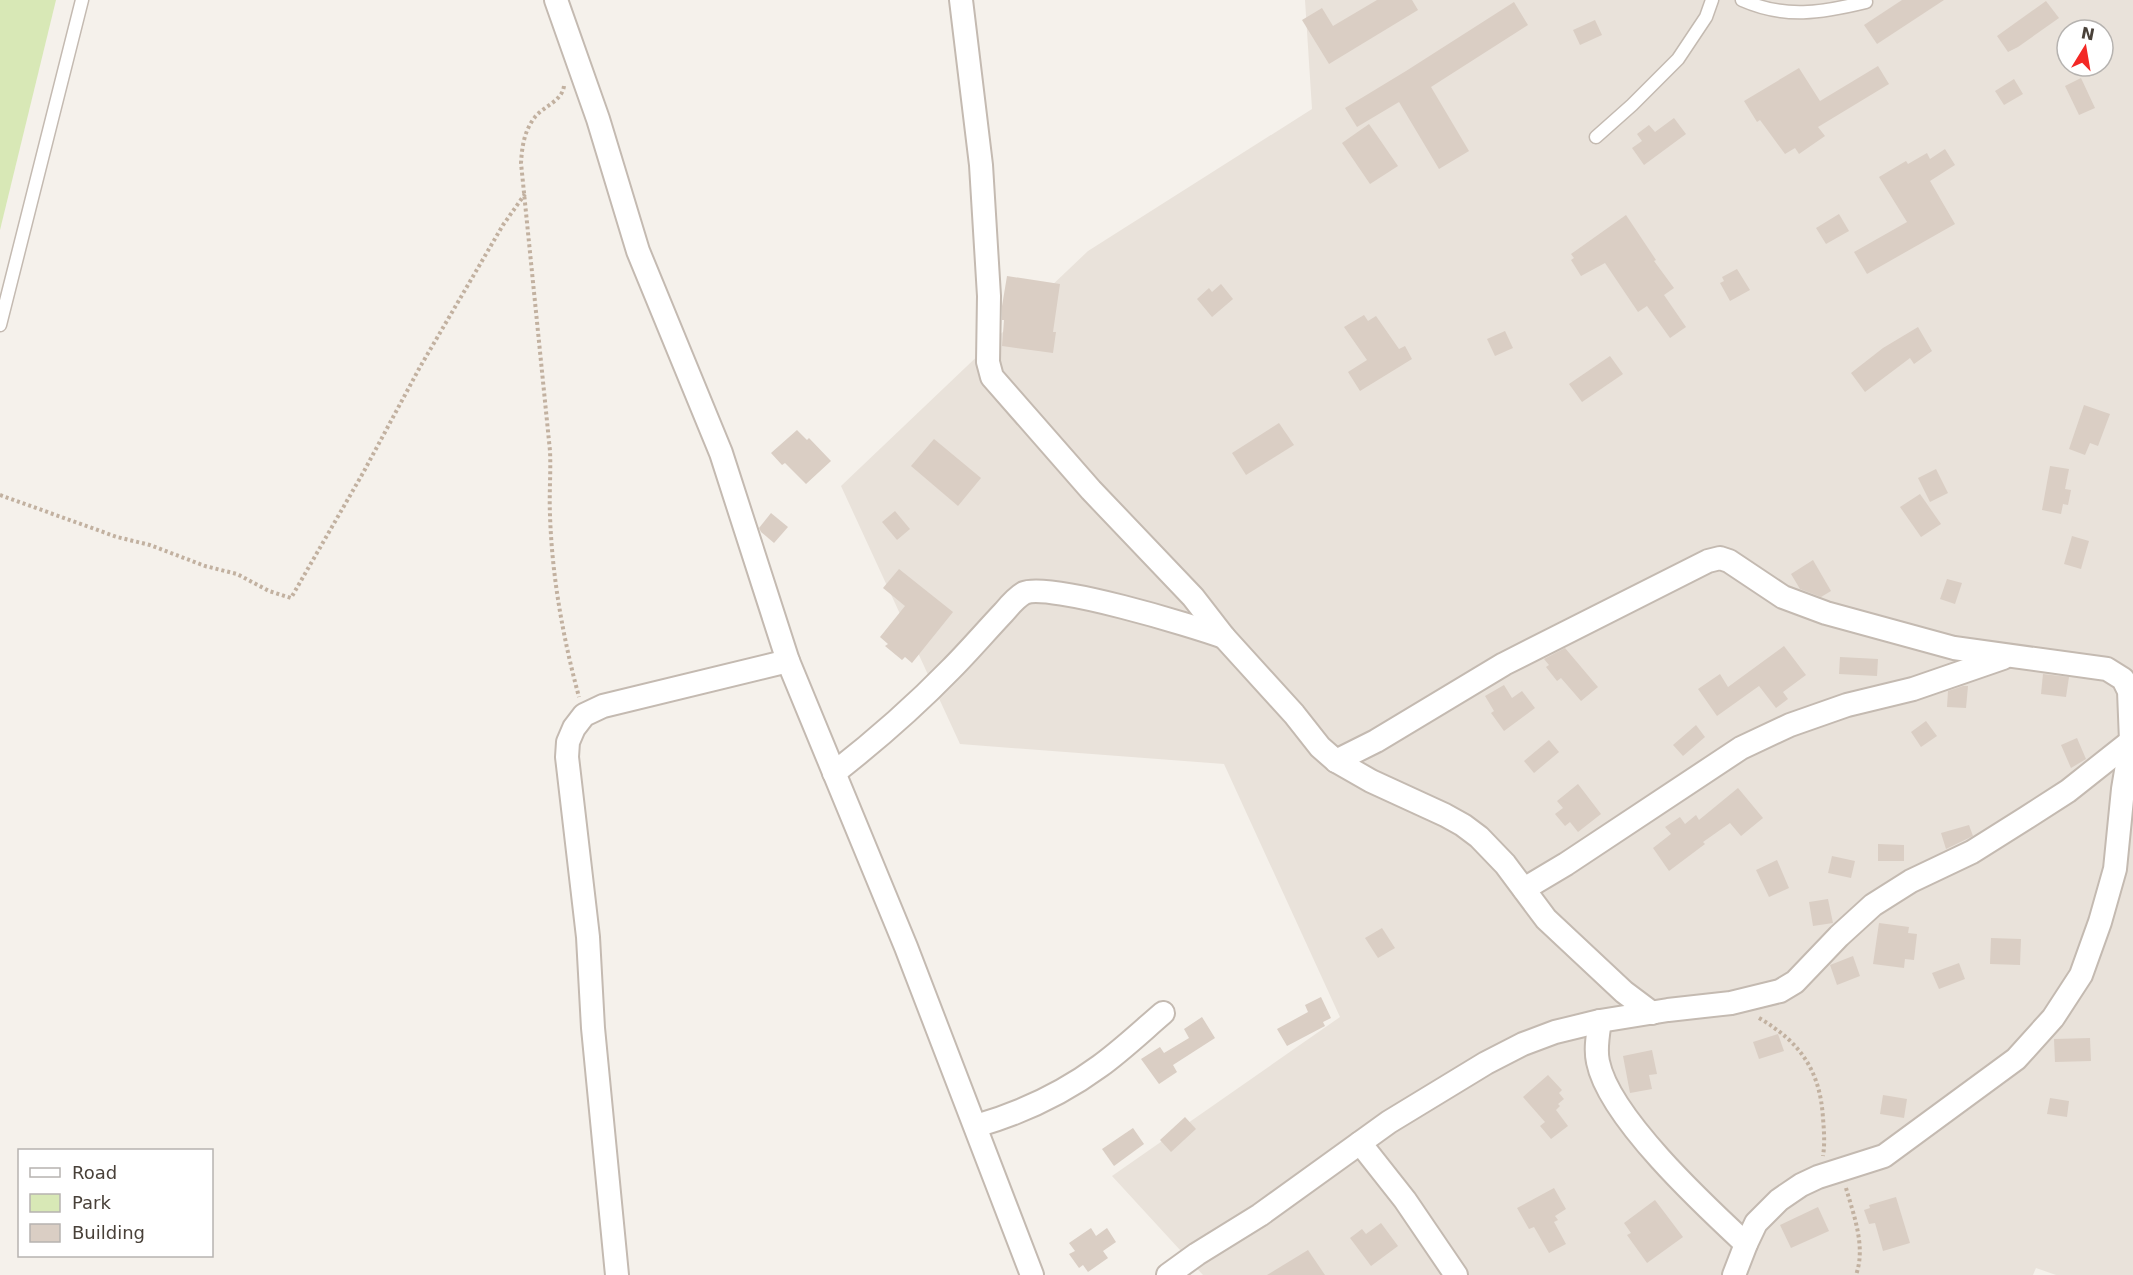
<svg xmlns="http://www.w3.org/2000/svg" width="2133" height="1275" font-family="'DejaVu Sans',sans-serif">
	<rect width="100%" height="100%" fill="#f5f1eb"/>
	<path fill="#e9e2da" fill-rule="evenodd" d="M1305,0H2133V1275H2056L2036,1268L2033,1275H1203L1112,1176L1340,1017L1224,764L960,744L841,486L1088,251L1312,109ZM2067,30H2103V66H2067Z"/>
	<path fill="#d8e8b6" d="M0,0H56L0,230Z"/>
	<g fill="#dacec4">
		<path d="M1377,0H1412L1418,10L1329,64L1302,20L1322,8L1333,26Z"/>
		<path d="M1902,0H1944L1877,44L1864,25Z"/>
		<path d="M2046,1L2059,18L2018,47L2008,52L1997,36Z"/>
		<path d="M1514,2L1528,25L1431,87L1469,151L1439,169L1399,102L1357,127L1345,108L1406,71Z"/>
		<path d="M1595,20L1602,35L1580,45L1573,30Z"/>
		<path d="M1878,66L1889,84L1818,127L1825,136L1799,154L1795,148L1785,154L1760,120L1757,122L1744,101L1799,68L1820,101Z"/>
		<path d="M2081,78L2095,108L2079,115L2065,86Z"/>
		<path d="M2014,79L2023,94L2004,105L1995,91Z"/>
		<path d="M1674,118L1686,134L1644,165L1632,148L1642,141L1637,134L1649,125L1655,132Z"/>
		<path d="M1369,124L1398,166L1370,184L1342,143Z"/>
		<path d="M1945,149L1955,165L1930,181L1955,224L1867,274L1854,252L1907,222L1879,177L1906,161L1908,164L1927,153L1930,159Z"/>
		<path d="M1839,214L1849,231L1826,244L1816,228Z"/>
		<path d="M1626,215L1656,260L1654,261L1674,288L1664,295L1686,327L1670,338L1647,306L1638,312L1605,263L1581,276L1571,260L1574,258L1571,254Z"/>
		<path d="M1737,269L1750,290L1730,301L1720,283L1724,281L1722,277Z"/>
		<path d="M1007,276L1060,284L1053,332H1056L1053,353L1002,346L1004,320H1002V306Z"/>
		<path d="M1221,284L1233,299L1212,317L1197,299L1209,288L1212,292Z"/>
		<path d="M1364,315L1368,321L1376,316L1399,349L1405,346L1412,359L1360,391L1348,372L1367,360L1344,327Z"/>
		<path d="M1918,327L1932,351L1914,364L1910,358L1865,392L1851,373L1883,348Z"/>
		<path d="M1505,331L1513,348L1495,356L1487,339Z"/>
		<path d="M1610,356L1623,374L1582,402L1569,384Z"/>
		<path d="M2084,405L2110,414L2098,446L2090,443L2085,455L2069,449Z"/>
		<path d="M1279,423L1294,445L1246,475L1232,453Z"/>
		<path d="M797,430L807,440L809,438L831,461L806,484L785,463L782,465L771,453Z"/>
		<path d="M934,439L981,478L958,506L911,466Z"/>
		<path d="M2050,466L2069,469L2065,489L2071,490L2068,505L2063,504L2061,514L2042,510Z"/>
		<path d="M1936,469L1948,493L1930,502L1918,478Z"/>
		<path d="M1920,494L1941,524L1921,537L1900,507Z"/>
		<path d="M895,511L910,529L897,540L882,522Z"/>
		<path d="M771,513L788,527L774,543L761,532L759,528Z"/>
		<path d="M2072,536L2089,541L2081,569L2064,564Z"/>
		<path d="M1813,560L1831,591L1821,597L1800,589L1791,574Z"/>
		<path d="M899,569L953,612L912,663L905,657L902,660L885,646L888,644L880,637L905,606L883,588Z"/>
		<path d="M1947,579L1962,583L1955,604L1940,599Z"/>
		<path d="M1784,646L1806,675L1783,692L1788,699L1776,708L1759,686L1717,716L1698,689L1720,674L1728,687Z"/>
		<path d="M1565,648L1598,687L1581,701L1561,678L1557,681L1546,667L1549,665L1544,659Z"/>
		<path d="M1840,657L1878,659L1877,676L1839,674Z"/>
		<path d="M2043,674L2069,677L2066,697L2041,694Z"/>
		<path d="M1504,685L1512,698L1522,691L1535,708L1504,731L1491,713L1494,711L1485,696Z"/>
		<path d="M1963,686H1968L1966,708L1947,707L1948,691Z"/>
		<path d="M1926,721L1937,736L1921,747L1911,732Z"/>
		<path d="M1696,725L1705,737L1683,756L1673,745Z"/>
		<path d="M2077,738L2086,759L2071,768L2061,745Z"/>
		<path d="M1549,740L1559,752L1534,773L1524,761Z"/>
		<path d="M1578,784L1601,814L1578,832L1570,822L1565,826L1555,814L1563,808L1557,801Z"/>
		<path d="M1738,788L1763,818L1741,836L1730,823L1703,842L1705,844L1669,871L1653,848L1671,834L1665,827L1680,817L1685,824L1696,815L1699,820Z"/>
		<path d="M1969,825L1973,836L1946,849L1941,833Z"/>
		<path d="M1878,844L1904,845V861H1878Z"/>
		<path d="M1832,856L1855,861L1851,878L1828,873Z"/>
		<path d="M1777,860L1789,888L1769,897L1756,870Z"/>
		<path d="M1828,899L1833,923L1813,926L1809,902Z"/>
		<path d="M1879,923L1909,927L1908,933L1917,934L1914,960L1905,959L1904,968L1873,964Z"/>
		<path d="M1382,928L1395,948L1378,958L1365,938Z"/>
		<path d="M1991,938L2021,939L2020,965L1990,964Z"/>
		<path d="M1853,956L1860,976L1837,985L1830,965Z"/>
		<path d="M1959,963L1965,979L1939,989L1932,973Z"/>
		<path d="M1321,997L1331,1018L1323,1022L1325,1026L1287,1046L1277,1029L1308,1012L1305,1005Z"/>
		<path d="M1202,1017L1215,1038L1173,1065L1177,1072L1159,1084L1141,1059L1160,1047L1164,1053L1189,1038L1184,1029Z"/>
		<path d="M1778,1034L1784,1051L1759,1059L1753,1042Z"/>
		<path d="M2090,1038L2091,1061L2055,1062L2054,1039Z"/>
		<path d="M1652,1050L1657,1074L1649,1075L1652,1089L1630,1093L1623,1056Z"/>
		<path d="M1548,1075L1562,1090L1559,1093L1564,1099L1558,1104L1560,1106L1556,1110L1568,1126L1551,1139L1540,1126L1545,1122L1523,1097Z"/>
		<path d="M1883,1095L1907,1099L1904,1118L1880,1114Z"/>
		<path d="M2050,1098L2069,1101L2067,1117L2047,1114Z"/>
		<path d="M1185,1117L1196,1129L1171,1152L1160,1140Z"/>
		<path d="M1133,1128L1144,1144L1114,1166L1102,1149Z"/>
		<path d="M1554,1188L1566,1209L1555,1216L1558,1220L1554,1222L1566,1244L1549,1253L1534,1227L1529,1229L1517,1208Z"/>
		<path d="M1896,1197L1910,1243L1883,1251L1875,1223L1869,1224L1864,1210L1870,1208L1869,1205Z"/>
		<path d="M1655,1200L1683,1237L1647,1263L1627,1235L1631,1233L1624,1223Z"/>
		<path d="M1818,1207L1829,1231L1791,1248L1780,1225Z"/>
		<path d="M1381,1223L1398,1246L1371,1266L1350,1238L1362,1229L1366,1234Z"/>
		<path d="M1091,1228L1096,1236L1107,1228L1116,1242L1103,1251L1108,1258L1088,1272L1083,1265L1079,1268L1069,1254L1075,1251L1069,1243Z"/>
		<path d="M1308,1250L1325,1275H1267Z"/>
	</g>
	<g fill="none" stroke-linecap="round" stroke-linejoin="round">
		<g stroke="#c4bab1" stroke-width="15">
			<g id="service">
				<path d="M1742,0C1785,19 1821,13 1866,2"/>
				<path d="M1596,137L1632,105L1678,59L1706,17L1712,0"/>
				<path d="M0,325L82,0"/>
			</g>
		</g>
		<g stroke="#c4bab1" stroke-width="26">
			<g id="minor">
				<path d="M556,0L598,119L638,251L721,453L788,661L906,947L1032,1275"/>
				<path d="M961,0L981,165L989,296L988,362L992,377L1091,490L1193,597L1224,637L1294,714L1320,747L1336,761L1371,781L1445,815L1463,825L1479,837L1505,864L1546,919L1624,992L1652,1013"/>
				<path d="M1336,761L1376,741L1504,664L1708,561L1720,558L1729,561L1783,597L1826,613L1954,648L2107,669L2123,679L2129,691L2131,741L2123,789L2115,869L2100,922L2081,975L2053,1018L2016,1059L1884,1156L1818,1177L1801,1185L1779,1200L1756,1223L1746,1244L1734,1275"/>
				<path d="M834,773C875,741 915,706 951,669C969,651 986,631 1004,612C1009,606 1017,597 1024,593C1049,582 1194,626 1224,637"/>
				<path d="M1524,889L1566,864L1741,748L1790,725L1847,705L1913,689L2003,658"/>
				<path d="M1600,1021C1598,1034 1595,1049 1598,1062C1609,1117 1704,1205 1746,1244"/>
				<path d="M976,1126C1021,1113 1062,1094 1100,1066C1122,1050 1142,1031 1163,1013"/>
				<path d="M1360,1143L1405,1200L1456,1275"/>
				<path d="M617,1275L593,1028L588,937L567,757L568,742L574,728L584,715L603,706L788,661"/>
				<path d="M1168,1275L1197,1254L1260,1215L1389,1122L1486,1063L1523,1044L1555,1032L1600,1021L1668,1010L1731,1003L1780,991L1795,982L1839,936L1873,905L1911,881L1972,852L2026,818L2068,791L2131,741"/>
			</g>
		</g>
		<g stroke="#c2b1a0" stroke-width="4" stroke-dasharray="3 3" stroke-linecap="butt">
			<path d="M564,86C562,101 544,106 535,117C524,131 522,147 521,163L550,451C551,472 549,494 550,515C552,577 563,638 579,697"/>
			<path d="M0,495L117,537L150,545L205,566L237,574L269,591L291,598L363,473L420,367L503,225L525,194"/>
			<path d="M1759,1018C1800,1042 1820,1070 1823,1118C1824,1131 1825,1143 1823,1156"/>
			<path d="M1846,1188C1854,1216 1866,1247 1856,1275"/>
		</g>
		<use href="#service" stroke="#fff" stroke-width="12"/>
		<use href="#minor" stroke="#fff" stroke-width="22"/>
	</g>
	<rect x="18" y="1149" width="195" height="108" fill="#ffffff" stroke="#b6b3b0" stroke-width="1.5"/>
	<rect x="30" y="1168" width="30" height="9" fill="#ffffff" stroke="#b6b3b0" stroke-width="1.5"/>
	<text x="72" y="1179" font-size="18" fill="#494139">Road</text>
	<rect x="30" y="1194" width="30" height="18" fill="#d8e8b6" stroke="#b6b3b0" stroke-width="1.5"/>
	<text x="72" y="1209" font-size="18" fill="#494139">Park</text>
	<rect x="30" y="1224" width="30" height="18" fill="#dacec4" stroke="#b6b3b0" stroke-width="1.5"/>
	<text x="72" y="1239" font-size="18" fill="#494139">Building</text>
	<g transform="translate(2085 48) rotate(11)"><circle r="28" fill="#ffffff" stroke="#b6b3b0" stroke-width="1.5"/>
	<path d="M0-4.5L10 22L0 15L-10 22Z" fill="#f32825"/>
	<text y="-9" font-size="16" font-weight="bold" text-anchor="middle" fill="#494139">N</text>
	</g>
</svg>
